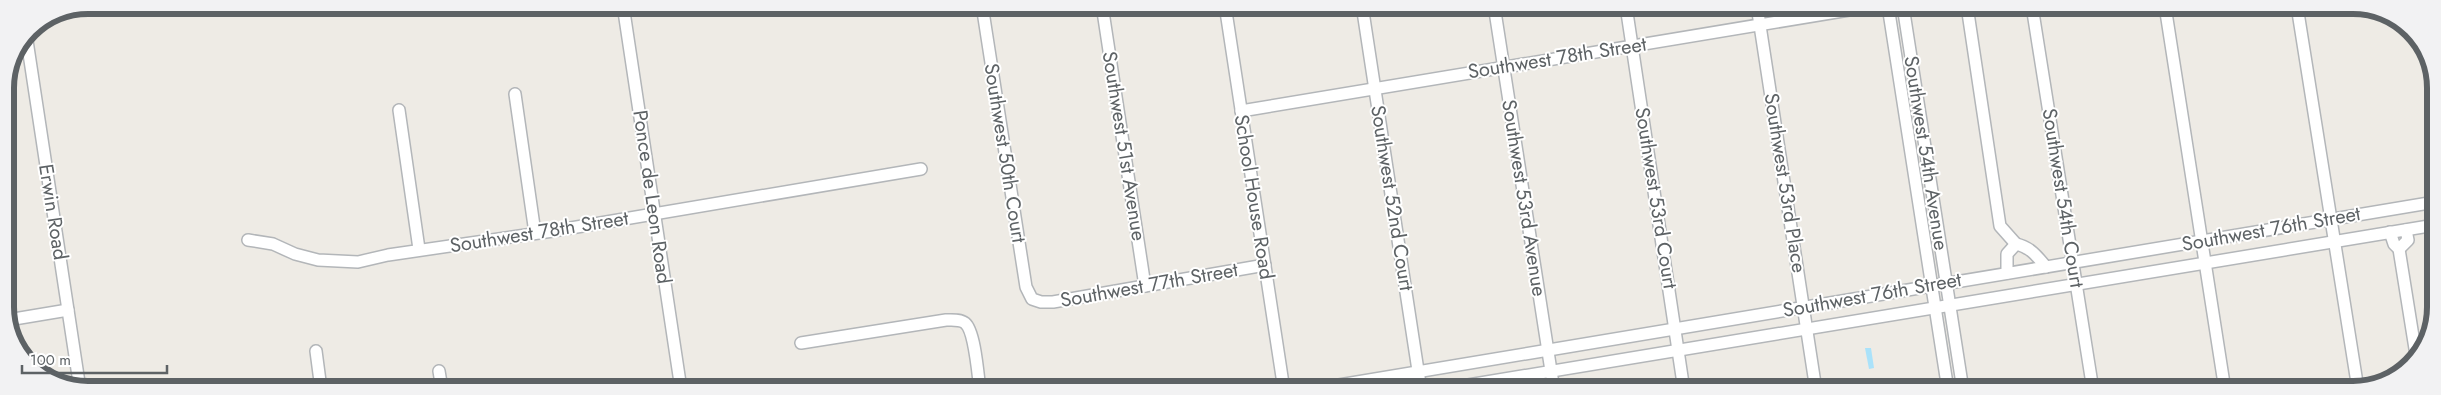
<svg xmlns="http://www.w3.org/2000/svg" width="2441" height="395" font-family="Jost,sans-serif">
	<rect width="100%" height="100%" fill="#eeebe5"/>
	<path fill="#aae2fa" d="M1865,348H1871L1874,368L1869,369Z"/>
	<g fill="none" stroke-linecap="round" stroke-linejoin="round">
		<g stroke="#b3b6b9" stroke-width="14">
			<g id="minor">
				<path d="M623,5L681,389"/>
				<path d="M982,5L1026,287L1032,299L1041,302H1053L1265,265"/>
				<path d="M1102,5L1145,286"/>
				<path d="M1225,5L1284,390"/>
				<path d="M1362,5L1421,390"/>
				<path d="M1494,5L1554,390"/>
				<path d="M1626,6L1684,390"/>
				<path d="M1757,6L1816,390"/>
				<path d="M1888,6L1948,390"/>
				<path d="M1903,6L1963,390"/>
				<path d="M1967,6L2000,226L2016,244"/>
				<path d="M2032,6L2093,390"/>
				<path d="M2165,6L2225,390"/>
				<path d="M2297,6L2358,389"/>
				<path d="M26,34L80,389"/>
				<path d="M515,94L535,233"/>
				<path d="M399,110L419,249"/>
				<path d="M1241,111L1873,6"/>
				<path d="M2390,232L2394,244L2399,249L2416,355"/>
				<path d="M248,240L273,244L295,254L318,260L358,262L388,255L553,231L921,169"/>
				<path d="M2399,249L2408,240L2406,230"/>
				<path d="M2007,273V254L2016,244C2030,247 2037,256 2046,267"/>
				<path d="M8,320L68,310"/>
				<path d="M801,343L946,320C952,320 960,319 965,323C975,331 978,376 980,390"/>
				<path d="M316,351L321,389"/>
				<path d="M439,371L442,389"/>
				<path d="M1309,390L2435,202"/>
				<path d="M1438,390L2435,225"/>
			</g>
		</g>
		<use href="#minor" stroke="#fff" stroke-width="11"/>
	</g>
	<g text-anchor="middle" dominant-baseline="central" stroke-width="4" stroke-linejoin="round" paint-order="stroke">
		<g font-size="20" fill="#5d6265" stroke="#fff">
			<text transform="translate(1557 58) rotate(-9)">Southwest 78th Street</text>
			<text transform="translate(1124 146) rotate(81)">Southwest 51st Avenue</text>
			<text transform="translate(1005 153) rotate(81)">Southwest 50th Court</text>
			<text transform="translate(1926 153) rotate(81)">Southwest 54th Avenue</text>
			<text transform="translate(1785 183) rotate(81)">Southwest 53rd Place</text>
			<text transform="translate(652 197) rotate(82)">Ponce de Leon Road</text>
			<text transform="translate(1254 197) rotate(81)">School House Road</text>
			<text transform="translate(1392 198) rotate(81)">Southwest 52nd Court</text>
			<text transform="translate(1524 198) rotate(81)">Southwest 53rd Avenue</text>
			<text transform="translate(1656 198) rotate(81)">Southwest 53rd Court</text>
			<text transform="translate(2063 198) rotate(81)">Southwest 54th Court</text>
			<text transform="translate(53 212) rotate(81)">Erwin Road</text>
			<text transform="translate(2271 229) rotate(-10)">Southwest 76th Street</text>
			<text transform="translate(539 232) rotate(-9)">Southwest 78th Street</text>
			<text transform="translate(1149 285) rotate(-10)">Southwest 77th Street</text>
			<text transform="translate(1872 295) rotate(-10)">Southwest 76th Street</text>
		</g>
	</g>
	<path d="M0 0H2441V395H0ZM88 14H2353A74 74 0 0 1 2427 88V307A74 74 0 0 1 2353 381H88A74 74 0 0 1 14 307V88A74 74 0 0 1 88 14Z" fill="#f2f2f3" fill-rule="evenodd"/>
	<path fill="none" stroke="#5d6265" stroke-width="6" d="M88 14H2353A74 74 0 0 1 2427 88V307A74 74 0 0 1 2353 381H88A74 74 0 0 1 14 307V88A74 74 0 0 1 88 14Z"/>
	<path d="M22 365v8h145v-8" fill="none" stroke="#5d6265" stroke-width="2.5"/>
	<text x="30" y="365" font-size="15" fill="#5d6265" stroke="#ffffff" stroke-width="4" paint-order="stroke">100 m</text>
</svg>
